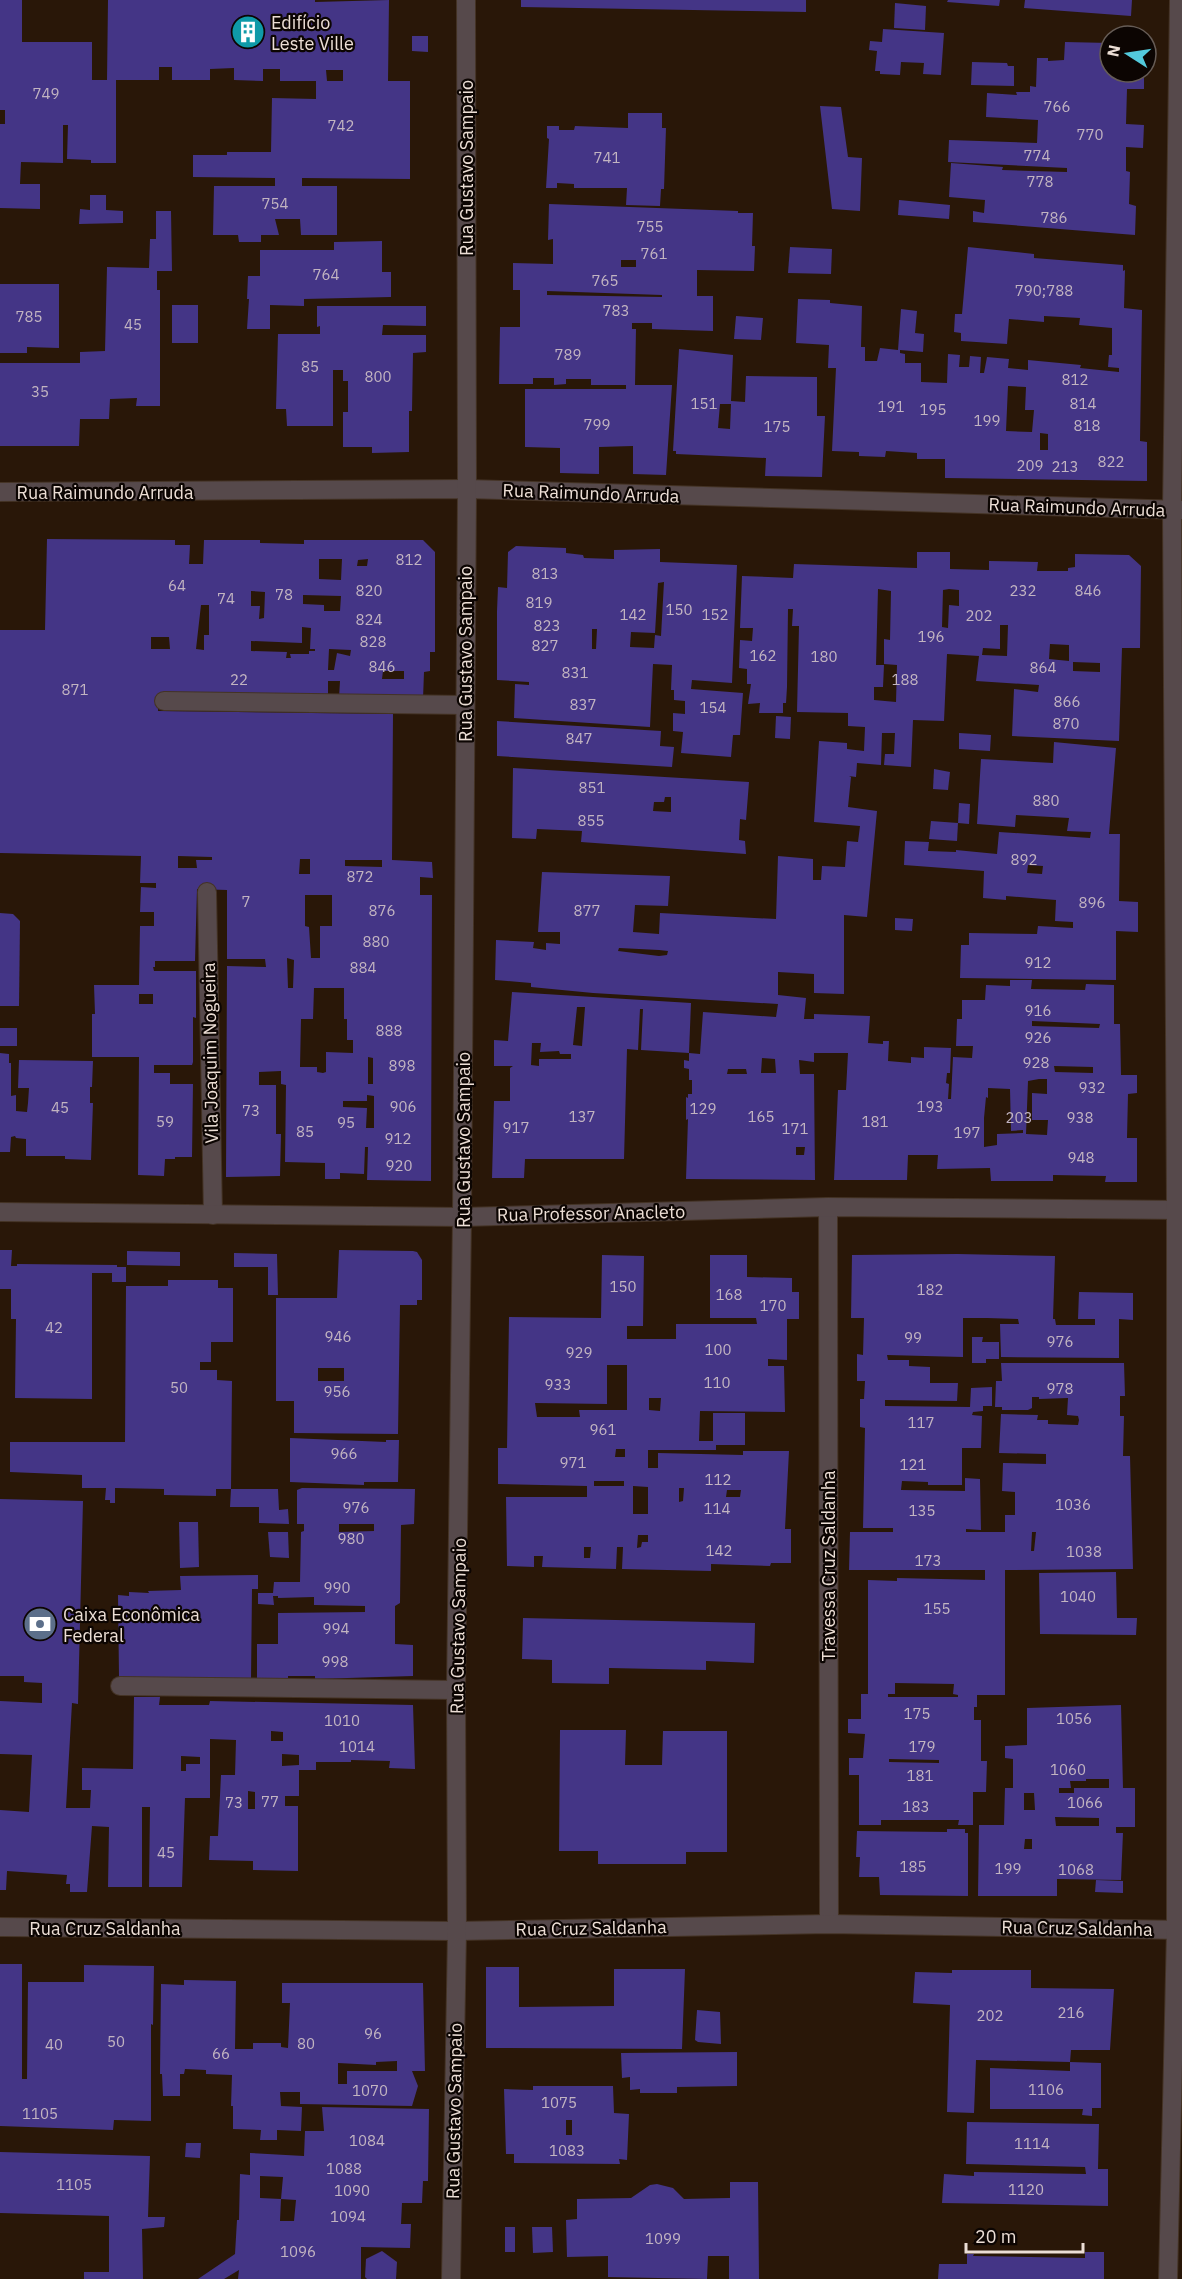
<svg xmlns="http://www.w3.org/2000/svg" width="1182" height="2279" font-family="'IBM Plex Sans',sans-serif">
	<rect width="100%" height="100%" fill="#291708"/>
	<g fill="#443586" fill-rule="evenodd">
		<path d="M0,0H22V42H92V80H107L108,0H315V2L389,0L388,81H410V179L302,178V186H337V235H301L300,219H275L279,235H261V242H239L238,235H213L214,186H275V178L193,177V155H227V152H271L272,98L316,99V81H280V69H263V81L234,80V68L210,69V80H172V67H159V80H116V163H91V160L67,159L68,125H63V163L21,162L20,184H40V209L0,208V124H5V110H0ZM326,70H343V81H327Z"/>
		<path d="M521,0H806V12L521,7Z"/>
		<path d="M948,0H1000L999,6L947,2Z"/>
		<path d="M1025,0H1132L1131,16L1024,8Z"/>
		<path d="M895,3L926,6L925,30L894,28Z"/>
		<path d="M883,29L944,33L941,75L923,74L924,63L901,62L900,75L880,74V71H875L877,51L869,50L870,41L882,42Z"/>
		<path d="M412,36H428V52L412,51Z"/>
		<path d="M1065,42L1110,43V72H1144V89H1127L1126,124L1144,125L1143,148L1126,147V171L1130,172L1129,204L1136,206L1135,235L973,222V211L984,213L985,200L949,197L951,163L1003,167L1002,170L1067,172V168L948,162L949,140L1037,143L1038,120L986,117L987,93L1017,95L1016,92H1030V86L1036,87L1037,58H1048V61L1064,60Z"/>
		<path d="M972,62L1007,63L1008,66H1014V86L971,85Z"/>
		<path d="M820,106L841,107L848,157L862,158L860,211L832,209Z"/>
		<path d="M628,113H662V128H666L664,189H661L660,206L626,205L627,188H574V184L557,183V188H546L549,139L547,138V126H559V130H574L575,126L628,128Z"/>
		<path d="M90,195H106V210L123,211V223L79,224L80,209L90,210Z"/>
		<path d="M899,200L950,205L949,219L898,215Z"/>
		<path d="M549,204L738,211V213H753L752,246H755L754,271L697,270V296H713V331L652,329V323H632V329H636L635,385H672L666,475L633,474V446L599,447V474L560,473V448L525,447V389H626V385H591V379H566V384L554,385V378H533V384H499L500,327H520V290H513V263L553,264V239L548,240ZM621,260H636V267H621ZM547,291L662,295V297L547,295Z"/>
		<path d="M156,211H171L172,271H157V290H160V406H136L137,398L110,399L109,419H80L79,446H0V363H80V352L105,351L107,267L149,268L150,239H156Z"/>
		<path d="M382,241V272H391V297L304,299V306L270,305V329H247L249,299H247L248,276H260V250H334V242Z"/>
		<path d="M790,247L832,249L831,274L788,273Z"/>
		<path d="M968,247L1034,254V258L1123,265V271L1125,270L1124,308L1142,310V312L1140,441L1147,442V481L945,478V459H917V453L886,451L885,457L859,456V452L832,451L836,368H828L829,345L796,343L798,299L830,300V303L862,306L861,347H865V361H877L880,348L898,350L901,309L917,311L915,333L924,334L923,352L900,350V353L905,354V363H921V382L947,383L948,354L960,355L959,367H969L970,356L981,357L980,373H984L987,357L1009,359L1008,368L1028,370V360L1081,365L1080,368L1119,372V368L1108,367L1109,355H1112V328L1079,325L1080,318L1044,316V322L1009,319L1007,344L961,341V333L954,332L955,314H962ZM1008,386L1026,387L1025,410H1034L1032,432L1006,431ZM1040,433L1048,434V450H1040Z"/>
		<path d="M0,284H59V348L27,347V353H0Z"/>
		<rect x="172" y="305" width="26" height="38"/>
		<path d="M317,306H426V326L383,325L382,335H426V352L413,353L412,411H409V452L372,453V447H343V412H348V381H343V370H333V426H287L286,409H276L278,334H320V326L317,327Z"/>
		<path d="M736,316L763,318L761,340L734,339Z"/>
		<path d="M679,349L733,355L731,401L745,402L746,376L817,377V416H825L822,477L765,476L766,458L676,454V451H673ZM720,404H731L730,429L718,428Z"/>
		<path d="M47,539L175,540V545H190L189,564H203L204,540H260V543L304,544V540H423L435,552V652H430V671L424,672L423,699L339,698L340,681H328V697L159,694L158,711L393,714L392,860L432,862L433,878L420,877V895H432L431,1181L367,1180L368,1147H365L364,1174L340,1173V1179H325V1163L285,1162L286,1085L281,1084V1071L259,1072V1085H276V1134H281L280,1176L226,1177L227,966L266,967L265,959H227V890L197,889L195,961H155V967H153L154,971H196V1018L193,1017V1062L192,1065H154V1073H170V1084H193L192,1157H175V1159H165L164,1176L138,1175L139,1057H92V1014H95L94,985H139L140,926H154V912H140L141,887L156,888V883H140L141,856L0,853V630H45ZM319,559H342L341,580L319,579ZM368,559L367,566H357L358,560ZM251,591L265,592L264,618L259,619L260,606H251ZM303,595L341,596L340,611H324V605L303,604ZM201,605H209V635H204V650L196,649ZM302,627L311,628L310,649H315V651H309V654H290L291,658H286L287,652L251,651V641L302,643ZM151,637H169L170,649H151ZM329,649L351,650L350,656L337,653L334,670H328ZM383,671H404V679H382ZM178,856L212,857V860H196L197,868H178ZM300,859H310V874H299ZM345,860H382V867L345,866ZM305,895H332V926H320V958H311L309,927L305,926ZM287,958L294,960L293,988H288ZM314,988H344V1019H347V1040H353V1053L326,1052V1072L323,1073L317,1072V1067H300L301,1019H313ZM139,994H153V1004H139ZM368,1057L373,1058V1084H368ZM367,1095L374,1096V1128H366L367,1108L343,1107V1101H367Z"/>
		<path d="M516,546L566,548V553L583,555L584,558L614,559V550L660,549V562L737,565L732,683L692,680L691,689L743,693L740,735H733L731,757L681,753L683,732L673,731V713L685,714V701L674,700V690H671L672,665L653,664L650,727L514,718L515,684L529,685V682L497,680V611L498,587L507,588L508,552ZM664,582L661,636L655,635L654,648L630,647L631,632L655,633L658,583ZM592,629H597L596,649H592Z"/>
		<path d="M917,552H950V569L989,570V561L1038,562L1037,571H1068V568L1075,567V554L1129,555L1141,566L1140,648H1122L1119,741L1012,736L1014,689L1038,692L1039,685L976,681L979,656L947,654L944,721L913,720L911,767L884,765L885,754H894L895,733H882L881,765L857,763L856,777L849,776L851,777L848,807L877,811L867,917L844,915V994L814,993V974L778,972V995L806,998L804,1019H814V1014L870,1016L868,1043L883,1044V1041H889L888,1061L911,1063V1057L924,1058V1047L951,1048L950,1073H947L946,1083L949,1084L948,1099H951L953,1057L972,1058L973,1046H956L957,1019H962V1000H985L986,985L1010,986V980H1032L1031,989L1085,990L1086,984L1114,985V1024H1120L1121,1075H1137V1093L1128,1094L1127,1138H1137V1182H1105L1106,1176L1053,1175V1181H991L990,1168L937,1169L938,1155H908L907,1180H834L838,1090H846L848,1053H814V1062L799,1060L800,1074H814L815,1180L686,1179L688,1119L686,1120V1097L688,1098V1094H692V1080H689V1069L684,1068V1060L689,1061V1053L641,1050L643,1009H640L638,1050L627,1049L624,1159H525L524,1178H492L494,1101H510V1068L513,1066H494V1040L508,1041L512,992L691,1003L689,1053L700,1054L703,1012L776,1017L778,1004L593,993L531,987V983L495,980L496,940L534,942L533,948L546,950V943L560,944V932H538L542,872L670,876L668,906L635,905L633,932L659,934L660,913L776,919L778,856L813,859V880H821L822,866L845,867L847,841L858,842L860,826L814,822L819,741L847,743V749L864,751L865,727L848,726V713L797,712L799,626H792L793,609H788L787,687L786,703H783V713H759L760,703L748,704L751,684H747V669L739,668L740,640L752,641L753,628H740L742,576L793,578L794,564L917,568ZM878,589L891,591L890,640L884,639V664L897,665L896,702L874,700V687H883L884,665H876ZM949,589L959,590V606L949,605L948,628L942,627L943,590ZM1000,625H1008L1007,656L982,655L983,648L1000,649ZM1050,644L1069,645V661L1049,659ZM1073,662L1100,663V672L1073,671ZM619,948L659,950L668,951L667,955L659,956L618,951ZM577,1007H585L582,1046L573,1045ZM1032,1021L1100,1024L1099,1028L1032,1026ZM532,1043H541L540,1052L559,1051L560,1054H571V1059H539V1066L531,1065ZM762,1058L775,1059L776,1073H761ZM1054,1066L1093,1067V1073L1055,1072ZM728,1069H746L747,1074H727ZM1039,1079H1047V1094L1032,1093V1120H1048L1047,1135L1026,1134L1028,1081ZM988,1088L1010,1089L1011,1131L1023,1130V1133L997,1134V1145L984,1147V1118L986,1097L988,1098ZM796,1147H805L804,1155H796Z"/>
		<path d="M776,716L791,717L790,739L775,738Z"/>
		<path d="M497,721L661,731L660,746L674,747L672,767L497,756Z"/>
		<path d="M959,733L991,735L990,751L959,749Z"/>
		<path d="M1054,742L1116,748L1109,834H1120L1119,901L1138,902V932L1116,931V980L960,978L961,945H969V933L1037,934L1038,926L1073,928V922L1055,921L1056,900L1006,896V900L983,898L984,871L904,865L905,841L929,842L928,851L956,852V850L997,854L999,832L1090,838L1091,832L1067,831L1069,818L1016,815L1015,827L977,824L981,759L1053,763ZM1028,865L1043,866L1042,874L1027,873Z"/>
		<path d="M513,768L749,782L746,820L740,819L739,840L745,841L746,854L581,842L582,831L537,829L536,839L512,838ZM665,797H671V812L653,811L654,802H664Z"/>
		<path d="M934,769L950,772L948,790L933,789Z"/>
		<path d="M959,803L970,804L969,824L958,823Z"/>
		<path d="M931,821L958,823L957,841L929,839Z"/>
		<path d="M0,913L13,914L20,921L19,1006H0Z"/>
		<path d="M895,918L913,919L912,931L895,930Z"/>
		<rect x="0" y="1028" width="17" height="18"/>
		<path d="M0,1053L9,1054V1063H11V1096L16,1095V1111L27,1112L28,1103L29,1088H18L19,1060L93,1061L92,1087H90V1103H93L91,1160L65,1159V1156H26V1139L16,1138L15,1136L11,1137L10,1152H0Z"/>
		<path d="M0,1250H12L11,1266H17V1264L117,1265V1267H126V1282H112V1273H92V1399L15,1398L16,1319H11V1289H0Z"/>
		<path d="M339,1250L413,1251L417,1252L422,1260V1300H417V1305H400L398,1434L294,1433V1401H276V1298H337ZM318,1368H344V1381H318Z"/>
		<path d="M127,1251L180,1252V1266L127,1265Z"/>
		<path d="M234,1253L277,1254L278,1295H268V1267H234Z"/>
		<path d="M957,1254L1055,1256L1053,1319H1055L1056,1325H1095V1319H1078L1079,1292L1133,1293V1320L1119,1319V1358L1001,1357L1000,1324H1019L1018,1319L987,1318H963V1357L887,1355L888,1360H909V1366L930,1367V1383H958L957,1401L885,1400V1406L970,1407L971,1388L992,1387V1406H983V1411L973,1412L972,1415L982,1416L981,1448H962V1485H928V1482L902,1481L901,1490L965,1491V1478L980,1479L981,1530L966,1529V1532H1005V1515H1015V1492L1002,1491L1003,1463L1046,1464V1454L999,1453L1001,1414L1038,1415L1037,1420H1048V1424L1078,1425L1079,1420L1078,1416L1067,1415L1068,1398L1039,1399V1397H1032V1408L1028,1410H1002V1407H995L996,1381H1002L1001,1363H1124L1125,1396H1120V1416H1124L1123,1456H1130L1133,1569L1005,1570V1695H977V1707H974V1720H981V1761H987L986,1792H973V1825H958L959,1820H881V1825H859V1775H849V1758H863L865,1734L848,1733V1719H861V1694H868V1580L897,1581V1578L985,1580V1570H849L850,1532H893V1528H863L865,1428L860,1427V1399H864L865,1381H857V1354L863,1355L864,1318H851L852,1255ZM1032,1532H1036L1034,1551H1031ZM895,1683L954,1684L953,1694L958,1695V1697H888V1694H895ZM889,1759L939,1760V1763L889,1762Z"/>
		<path d="M602,1255L644,1256L643,1326H627V1339H676V1324H757L756,1318H710V1255H747V1277L792,1278V1292H799V1319H787V1360L768,1359V1366H784L785,1412L700,1411L699,1441H713V1413H745V1445H716V1450H648V1468H658V1453L743,1455V1451H789L785,1529H791V1563H771L770,1566L711,1564V1571L622,1569L623,1547H617L616,1569L542,1567L543,1556H534V1567L507,1566L506,1497H587V1486L498,1484V1448H507L509,1317L601,1318ZM607,1365H627V1410H579L580,1417H537L535,1403L607,1404ZM649,1398H661L660,1411L649,1410ZM616,1449H625V1457H615ZM594,1481H624V1486H594ZM633,1486L648,1487V1514H633ZM679,1488H684L683,1501L679,1502ZM727,1490H741L740,1497H726ZM638,1535H648V1542H642L641,1547L637,1548ZM584,1547H591L590,1558H584Z"/>
		<path d="M168,1280H218V1288H233V1342H211V1362H200V1370H217V1380L232,1381L231,1489H278L279,1510L288,1509L289,1524L259,1523V1507H230L231,1489H216V1496L164,1495V1489L115,1488V1503H110V1500H105L106,1488H82V1475L10,1472V1442H125L126,1286H168Z"/>
		<path d="M972,1337H983L982,1342H999V1359H986V1363H972Z"/>
		<path d="M290,1438L386,1442V1440H399L398,1482H364V1485L290,1482Z"/>
		<path d="M302,1488L415,1489L414,1524L401,1525L400,1603L395,1606V1644L413,1645V1676L315,1679V1676H288V1680H257V1644H278V1613L365,1612V1606L314,1605V1597L278,1598V1596H273L274,1605L258,1604V1593H273L274,1582H300L301,1532L304,1531V1524H297V1490ZM339,1524H374V1531L339,1532Z"/>
		<path d="M0,1499L83,1501L78,1704L72,1703L66,1808H90L91,1790H82V1768L133,1769L134,1697H160L159,1705H209L210,1701L413,1705L415,1769L389,1768L390,1761L351,1760V1762H316V1770H299V1796H285V1806H298V1871L253,1870V1861L209,1860L210,1836H218L221,1775H235L236,1740L210,1739V1798H185L182,1887H149L150,1807H142V1887H108L109,1827L92,1826L87,1892H70V1884H66L67,1875L7,1871L6,1890H0V1810L29,1812L32,1755L0,1754V1701L42,1703V1683L24,1682V1676H0ZM271,1731L283,1732V1741H271ZM282,1754L299,1755V1765L282,1766ZM181,1756L200,1757V1764H186V1771H181ZM248,1791L255,1792V1809H248Z"/>
		<path d="M179,1522H198L199,1567L180,1568Z"/>
		<path d="M268,1532H288L289,1558L270,1557Z"/>
		<path d="M1116,1572L1117,1618H1137L1136,1635L1040,1634L1039,1573Z"/>
		<path d="M258,1575V1589H252L251,1680L119,1677L118,1595L129,1596V1592L149,1593L148,1591L181,1590L180,1576Z"/>
		<path d="M523,1618L755,1623L754,1663L706,1661V1670L609,1668V1684L552,1683V1660L522,1659Z"/>
		<path d="M1121,1705L1123,1788H1135V1827H1116V1833H1123L1121,1880L1057,1879V1896H978L979,1825H1004L1005,1788H1013V1759L1005,1758V1746L1027,1745V1708ZM1086,1779H1109V1788H1074V1793H1059V1788H1071L1070,1781H1086ZM1024,1793H1034L1035,1810H1024ZM1055,1817L1099,1818V1826H1056ZM1025,1839H1032V1849H1024Z"/>
		<path d="M560,1730H626L625,1765H662L663,1731H727V1852H686V1864H598V1851H559Z"/>
		<path d="M947,1829H965V1833H968V1896L880,1895L879,1877H859L860,1857H856L857,1831L947,1832Z"/>
		<path d="M1096,1880L1123,1881V1893L1095,1892Z"/>
		<path d="M0,1964H22V2079H27L28,1982H84V1965L154,1966L153,2025L151,2024V2121L114,2120L113,2130L0,2126Z"/>
		<path d="M486,1967H519V2007L614,2006V1969H685L682,2049L486,2048Z"/>
		<path d="M952,1970H1031V1988L1114,1989L1110,2050H1071L1070,2062L976,2060L974,2113L947,2112L950,2005L913,2003L915,1972L952,1973Z"/>
		<path d="M184,1980L236,1981L235,2049H253V2043H281V2047L288,2048L290,2003H282V1983H423L425,2071H412L418,2086L412,2106L300,2104V2092H280L281,2106L302,2107L301,2131L277,2130V2140H260L261,2130L233,2129V2106H231L232,2075L206,2074V2070L185,2069L184,2074H180V2096H163L162,2074H160L161,1984L184,1985ZM397,2061V2071H347V2084H338V2063L376,2065V2062Z"/>
		<path d="M697,2010L720,2012L721,2044L698,2042L695,2040Z"/>
		<path d="M737,2052V2086L677,2087V2093H640V2089L630,2090V2077L622,2078L621,2053Z"/>
		<path d="M1070,2062L1101,2063V2108H1092V2116L1082,2115L1083,2109H990V2068L1070,2071Z"/>
		<path d="M533,2086H613L614,2113L629,2114L627,2160L619,2159L620,2164L514,2163V2154H506L504,2089L533,2090ZM566,2120H572V2135H566Z"/>
		<path d="M322,2107L429,2109L428,2181H423L422,2203H402L401,2224H411L410,2248L361,2247V2279H238L239,2270L224,2279H198L235,2254L237,2220H239L240,2174L250,2175V2153L304,2156L305,2131H324ZM260,2176L283,2177L281,2199L296,2200L294,2221H280L281,2199L260,2198Z"/>
		<path d="M967,2122L1099,2124L1098,2169H1108V2206L942,2203L944,2174L974,2176V2172L1086,2174L1085,2167L966,2164Z"/>
		<path d="M186,2143H201L200,2158L185,2157Z"/>
		<path d="M0,2152L150,2156L148,2217H165L164,2227L142,2229L143,2279H84V2272H109V2216L0,2213Z"/>
		<path d="M730,2182H758L759,2279H729V2256H708L707,2279L608,2277V2256L567,2257L566,2220L577,2219V2199L631,2198L650,2185L657,2184L673,2188L684,2199L728,2198H730Z"/>
		<rect x="505" y="2227" width="10" height="25"/>
		<path d="M532,2227H552L553,2252L533,2253Z"/>
		<path d="M382,2251L397,2262L396,2279H367L365,2277L366,2259Z"/>
		<path d="M1085,2252H1104V2279H938L939,2264H967V2254H974L973,2256L1085,2258Z"/>
	</g>
	<g fill="none" stroke-linecap="round" stroke-linejoin="round">
		<g stroke="#443325" stroke-width="20">
			<g id="minor">
				<path d="M0,492L467,489L1182,510"/>
				<path d="M164,701L465,705"/>
				<path d="M207,892L213,1215"/>
				<path d="M828,1207L829,1924"/>
				<path d="M0,1212L462,1217L828,1207L1182,1210"/>
				<path d="M120,1686L456,1690"/>
				<path d="M0,1927L457,1931L829,1924L1182,1930"/>
				<path d="M451,2279L457,1931L456,1690L462,1217L467,489L466,0"/>
				<path d="M1168,2279L1176,1930V1210L1172,510L1179,0"/>
			</g>
		</g>
		<use href="#minor" stroke="#56494b" stroke-width="18"/>
	</g>
	<defs>
		<g id="building-disc" transform="scale(1.725)"><circle r="9.5" fill="#0f9aa8" stroke="#0c0502"/><path d="M-4-6H4V6H1V3H-1V6H-4ZM-2.5-4.3h1.7v1.8h-1.7ZM.8-4.3h1.7v1.8H.8ZM-2.5-1h1.7V.8h-1.7ZM.8-1h1.7V.8H.8Z" fill="#fff"/></g>
		<g id="bank-disc" transform="scale(1.725)"><circle r="9.5" fill="#5c6f8a" stroke="#0c0502"/><path d="M-6-4H6V4H-6ZM0-2.3a2.3 2.3 0 1 0 0 4.6a2.3 2.3 0 1 0 0-4.6Z" fill="#fff"/></g>
	</defs>
	<g fill-rule="evenodd">
		<use href="#building-disc" x="248" y="32"/>
		<use href="#bank-disc" x="40" y="1624"/>
	</g>
	<g text-anchor="middle" dominant-baseline="central" stroke-width="4.5" stroke-linejoin="round" paint-order="stroke">
		<g font-size="15" fill="#c2b4c1">
			<text x="46" y="93">749</text>
			<text x="1057" y="106">766</text>
			<text x="341" y="125">742</text>
			<text x="1090" y="134">770</text>
			<text x="1037" y="155">774</text>
			<text x="607" y="157">741</text>
			<text x="1040" y="181">778</text>
			<text x="275" y="203">754</text>
			<text x="1054" y="217">786</text>
			<text x="650" y="226">755</text>
			<text x="654" y="253">761</text>
			<text x="326" y="274">764</text>
			<text x="605" y="280">765</text>
			<text x="1044" y="290">790;788</text>
			<text x="616" y="310">783</text>
			<text x="29" y="316">785</text>
			<text x="133" y="324">45</text>
			<text x="568" y="354">789</text>
			<text x="310" y="366">85</text>
			<text x="378" y="376">800</text>
			<text x="1075" y="379">812</text>
			<text x="40" y="391">35</text>
			<text x="704" y="403">151</text>
			<text x="1083" y="403">814</text>
			<text x="891" y="406">191</text>
			<text x="933" y="409">195</text>
			<text x="987" y="420">199</text>
			<text x="597" y="424">799</text>
			<text x="1087" y="425">818</text>
			<text x="777" y="426">175</text>
			<text x="1111" y="461">822</text>
			<text x="1030" y="465">209</text>
			<text x="1065" y="466">213</text>
			<text x="409" y="559">812</text>
			<text x="545" y="573">813</text>
			<text x="177" y="585">64</text>
			<text x="369" y="590">820</text>
			<text x="1023" y="590">232</text>
			<text x="1088" y="590">846</text>
			<text x="284" y="594">78</text>
			<text x="226" y="598">74</text>
			<text x="539" y="602">819</text>
			<text x="679" y="609">150</text>
			<text x="633" y="614">142</text>
			<text x="715" y="614">152</text>
			<text x="979" y="615">202</text>
			<text x="369" y="619">824</text>
			<text x="547" y="625">823</text>
			<text x="931" y="636">196</text>
			<text x="373" y="641">828</text>
			<text x="545" y="645">827</text>
			<text x="763" y="655">162</text>
			<text x="824" y="656">180</text>
			<text x="382" y="666">846</text>
			<text x="1043" y="667">864</text>
			<text x="575" y="672">831</text>
			<text x="239" y="679">22</text>
			<text x="905" y="679">188</text>
			<text x="75" y="689">871</text>
			<text x="1067" y="701">866</text>
			<text x="583" y="704">837</text>
			<text x="713" y="707">154</text>
			<text x="1066" y="723">870</text>
			<text x="579" y="738">847</text>
			<text x="592" y="787">851</text>
			<text x="1046" y="800">880</text>
			<text x="591" y="820">855</text>
			<text x="1024" y="859">892</text>
			<text x="360" y="876">872</text>
			<text x="246" y="901">7</text>
			<text x="1092" y="902">896</text>
			<text x="382" y="910">876</text>
			<text x="587" y="910">877</text>
			<text x="376" y="941">880</text>
			<text x="1038" y="962">912</text>
			<text x="363" y="967">884</text>
			<text x="1038" y="1010">916</text>
			<text x="389" y="1030">888</text>
			<text x="1038" y="1037">926</text>
			<text x="1036" y="1062">928</text>
			<text x="402" y="1065">898</text>
			<text x="1092" y="1087">932</text>
			<text x="403" y="1106">906</text>
			<text x="930" y="1106">193</text>
			<text x="60" y="1107">45</text>
			<text x="703" y="1108">129</text>
			<text x="251" y="1110">73</text>
			<text x="582" y="1116">137</text>
			<text x="761" y="1116">165</text>
			<text x="1019" y="1117">203</text>
			<text x="1080" y="1117">938</text>
			<text x="165" y="1121">59</text>
			<text x="875" y="1121">181</text>
			<text x="346" y="1122">95</text>
			<text x="516" y="1127">917</text>
			<text x="795" y="1128">171</text>
			<text x="305" y="1131">85</text>
			<text x="967" y="1132">197</text>
			<text x="398" y="1138">912</text>
			<text x="1081" y="1157">948</text>
			<text x="399" y="1165">920</text>
			<text x="623" y="1286">150</text>
			<text x="930" y="1289">182</text>
			<text x="729" y="1294">168</text>
			<text x="773" y="1305">170</text>
			<text x="54" y="1327">42</text>
			<text x="338" y="1336">946</text>
			<text x="913" y="1337">99</text>
			<text x="1060" y="1341">976</text>
			<text x="718" y="1349">100</text>
			<text x="579" y="1352">929</text>
			<text x="717" y="1382">110</text>
			<text x="558" y="1384">933</text>
			<text x="179" y="1387">50</text>
			<text x="1060" y="1388">978</text>
			<text x="337" y="1391">956</text>
			<text x="921" y="1422">117</text>
			<text x="603" y="1429">961</text>
			<text x="344" y="1453">966</text>
			<text x="573" y="1462">971</text>
			<text x="913" y="1464">121</text>
			<text x="718" y="1479">112</text>
			<text x="1073" y="1504">1036</text>
			<text x="356" y="1507">976</text>
			<text x="717" y="1508">114</text>
			<text x="922" y="1510">135</text>
			<text x="351" y="1538">980</text>
			<text x="719" y="1550">142</text>
			<text x="1084" y="1551">1038</text>
			<text x="928" y="1560">173</text>
			<text x="337" y="1587">990</text>
			<text x="1078" y="1596">1040</text>
			<text x="937" y="1608">155</text>
			<text x="336" y="1628">994</text>
			<text x="335" y="1661">998</text>
			<text x="917" y="1713">175</text>
			<text x="1074" y="1718">1056</text>
			<text x="342" y="1720">1010</text>
			<text x="357" y="1746">1014</text>
			<text x="922" y="1746">179</text>
			<text x="1068" y="1769">1060</text>
			<text x="920" y="1775">181</text>
			<text x="270" y="1801">77</text>
			<text x="234" y="1802">73</text>
			<text x="1085" y="1802">1066</text>
			<text x="916" y="1806">183</text>
			<text x="166" y="1852">45</text>
			<text x="913" y="1866">185</text>
			<text x="1008" y="1868">199</text>
			<text x="1076" y="1869">1068</text>
			<text x="1071" y="2012">216</text>
			<text x="990" y="2015">202</text>
			<text x="373" y="2033">96</text>
			<text x="116" y="2041">50</text>
			<text x="306" y="2043">80</text>
			<text x="54" y="2044">40</text>
			<text x="221" y="2053">66</text>
			<text x="1046" y="2089">1106</text>
			<text x="370" y="2090">1070</text>
			<text x="559" y="2102">1075</text>
			<text x="40" y="2113">1105</text>
			<text x="367" y="2140">1084</text>
			<text x="1032" y="2143">1114</text>
			<text x="567" y="2150">1083</text>
			<text x="344" y="2168">1088</text>
			<text x="74" y="2184">1105</text>
			<text x="1026" y="2189">1120</text>
			<text x="352" y="2190">1090</text>
			<text x="348" y="2216">1094</text>
			<text x="663" y="2238">1099</text>
			<text x="298" y="2251">1096</text>
		</g>
		<g font-size="18" fill="#ecded5" stroke="#0c0502" text-anchor="start">
			<text x="271" y="22">Edifício<tspan x="271" dy="21">Leste Ville</tspan></text>
			<text x="63" y="1614">Caixa Econômica<tspan x="63" dy="21">Federal</tspan></text>
		</g>
		<g font-size="18" fill="#ecded5" stroke="#0c0502">
			<text transform="translate(466 168) rotate(-90)">Rua Gustavo Sampaio</text>
			<text x="105" y="492">Rua Raimundo Arruda</text>
			<text transform="translate(591 493) rotate(2)">Rua Raimundo Arruda</text>
			<text transform="translate(1077 507) rotate(2)">Rua Raimundo Arruda</text>
			<text transform="translate(465 654) rotate(-90)">Rua Gustavo Sampaio</text>
			<text transform="translate(210 1053) rotate(-91)">Vila Joaquim Nogueira</text>
			<text transform="translate(463 1140) rotate(-90)">Rua Gustavo Sampaio</text>
			<text transform="translate(591 1213) rotate(-1)">Rua Professor Anacleto</text>
			<text transform="translate(828 1566) rotate(-90)">Travessa Cruz Saldanha</text>
			<text transform="translate(458 1626) rotate(-89)">Rua Gustavo Sampaio</text>
			<text x="105" y="1928">Rua Cruz Saldanha</text>
			<text transform="translate(591 1928) rotate(-1)">Rua Cruz Saldanha</text>
			<text transform="translate(1077 1928) rotate(1)">Rua Cruz Saldanha</text>
			<text transform="translate(454 2111) rotate(-89)">Rua Gustavo Sampaio</text>
		</g>
	</g>
	<g transform="translate(1128 54) rotate(282)"><circle r="28" fill="#0c0502" stroke="#665c56" stroke-width="1.5"/>
	<path d="M0-4.5L10 22L0 15L-10 22Z" fill="#53cadc"/>
	<text y="-9" font-size="16" font-weight="bold" text-anchor="middle" fill="#ecded5">N</text>
	</g>
	<path d="M966 2243v9h117v-9" fill="none" stroke="#ecded5" stroke-width="3"/>
	<text x="975" y="2243" font-size="18" fill="#ecded5" stroke="#0c0502" stroke-width="4.5" paint-order="stroke">20 m</text>
</svg>
